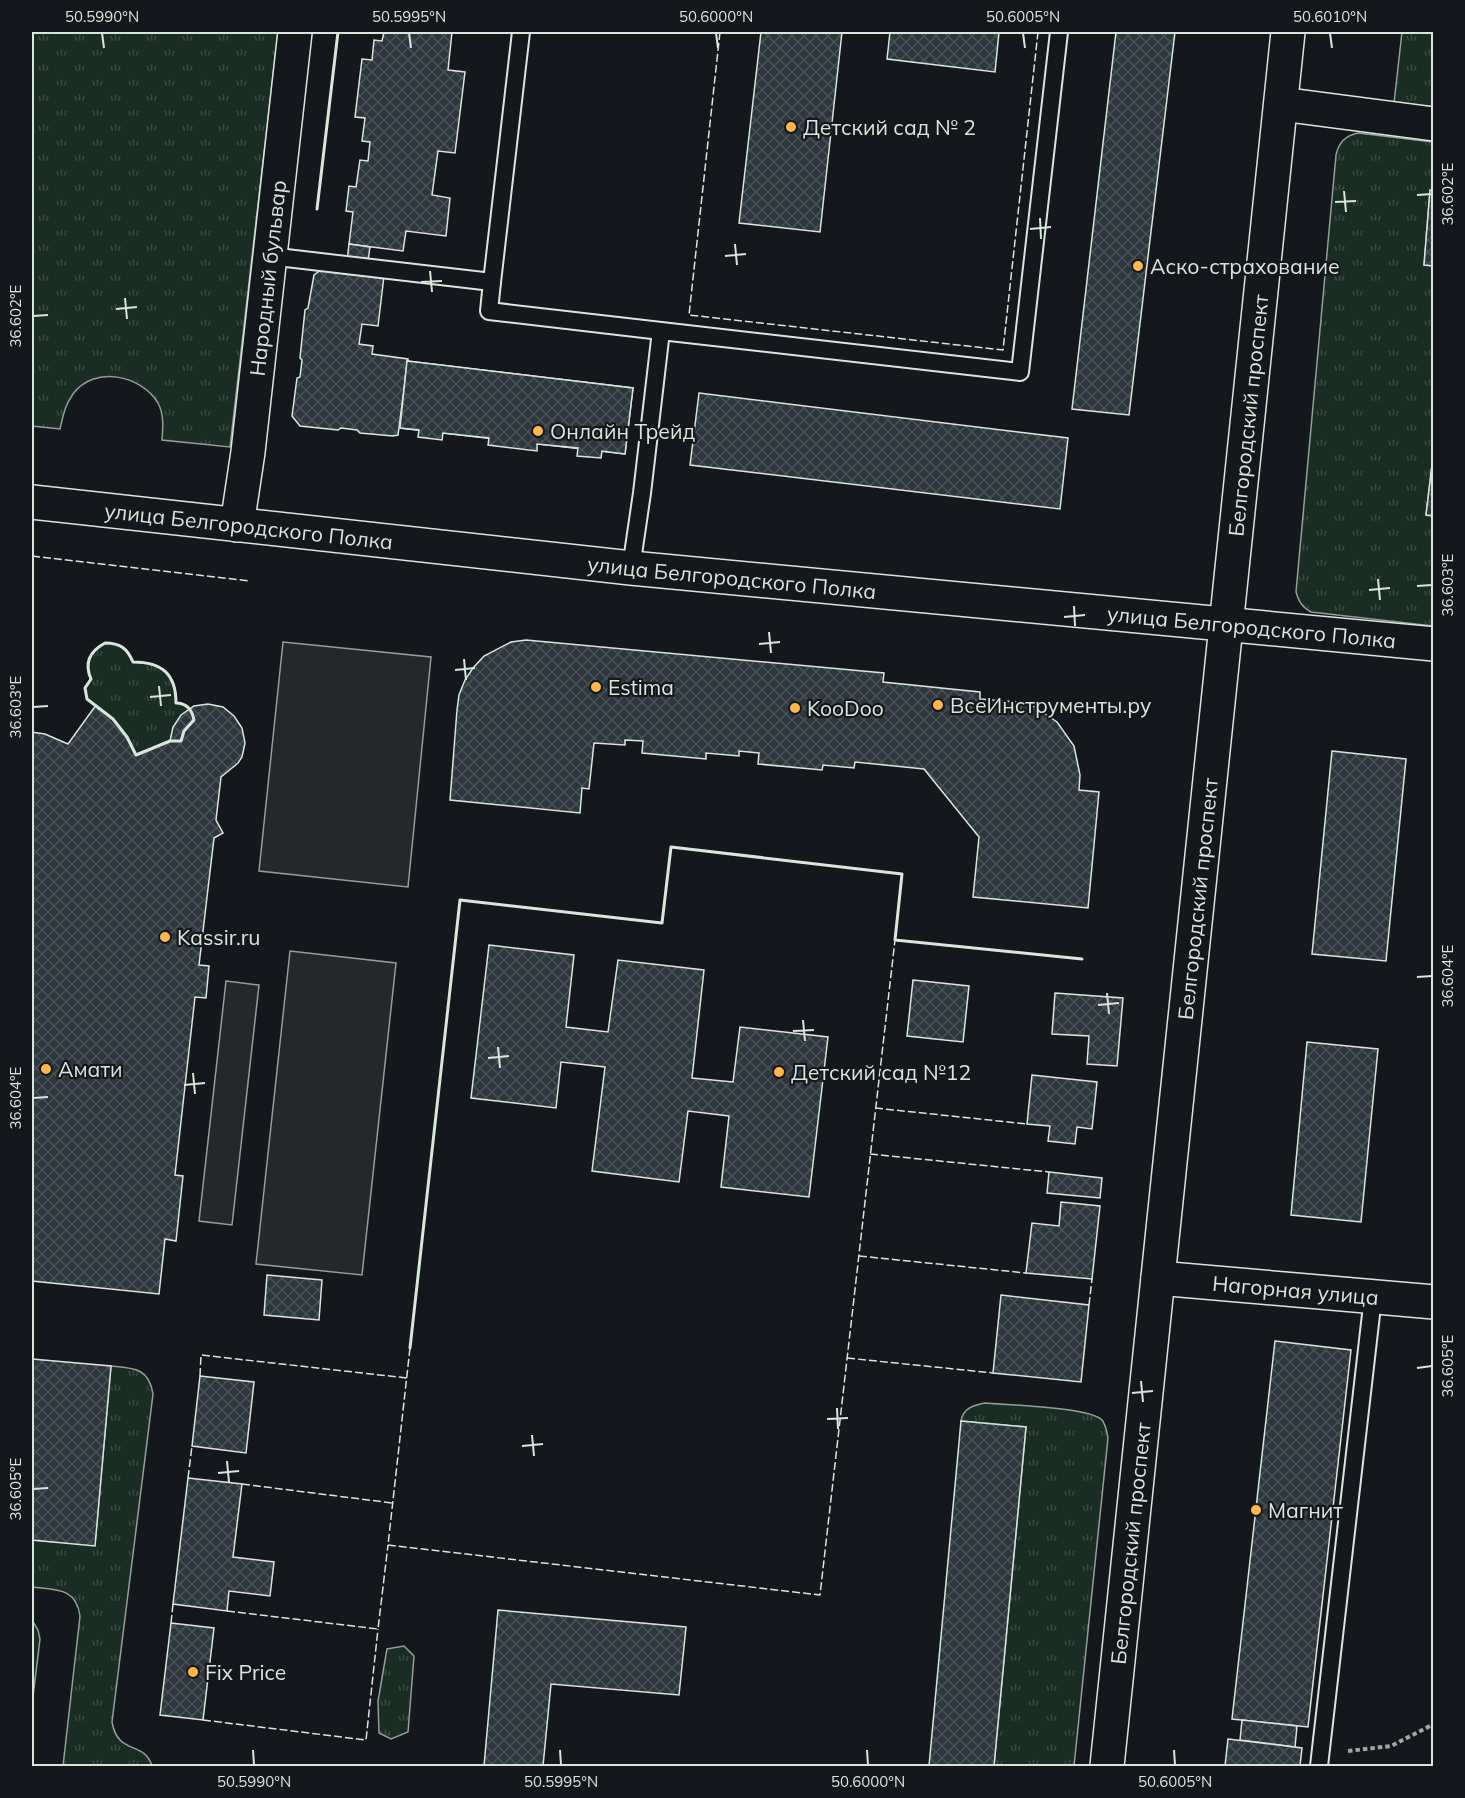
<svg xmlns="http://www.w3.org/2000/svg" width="1465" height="1798" font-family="Mulish,sans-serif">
	<defs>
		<pattern id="grass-tufts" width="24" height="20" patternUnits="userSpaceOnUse" patternTransform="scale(1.5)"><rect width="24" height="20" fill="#1a2d24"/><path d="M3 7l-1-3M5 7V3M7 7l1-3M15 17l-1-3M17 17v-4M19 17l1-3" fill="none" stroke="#3b4b43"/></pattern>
		<pattern id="building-cross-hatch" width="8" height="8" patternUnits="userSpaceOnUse" patternTransform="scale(1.5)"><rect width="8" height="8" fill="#2c363c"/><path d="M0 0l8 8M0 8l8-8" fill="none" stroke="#4a5358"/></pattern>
	</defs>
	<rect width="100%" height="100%" fill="#14181c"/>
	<g fill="url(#grass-tufts)" stroke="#939e99" stroke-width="1.5">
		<path d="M32,32H278L230,447L162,440C163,427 164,414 158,403C141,375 94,365 73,394C65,405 63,416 60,429L32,426Z"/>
		<path d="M1402,32H1433V108L1394,103Z"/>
		<path d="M1358,133L1433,142V190L1430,191L1424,265L1434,266V448L1426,515L1433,516V626L1311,612C1302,607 1299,602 1296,592L1336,155C1339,142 1345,136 1358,133Z"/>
		<path d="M105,643C120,643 127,648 133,662C162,662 176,674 176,703H181L190,709L181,741H170L136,755L127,737L113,719L87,699L85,688L91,679C84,663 90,651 105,643Z"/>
		<path d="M111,1366C134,1368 149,1368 153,1394L112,1722C118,1756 144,1740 152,1766H63L80,1616C76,1587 55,1590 32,1587V1540L95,1545Z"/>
		<path d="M985,1403C1006,1405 1090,1407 1102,1420C1106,1425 1107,1432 1108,1438L1074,1766H994L1026,1427L961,1421C963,1408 974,1405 985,1403Z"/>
		<path d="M32,1620L38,1630L40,1639L32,1705Z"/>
		<path d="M404,1646L414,1656L408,1732L391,1739L379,1733L378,1701L387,1649Z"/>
	</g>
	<g fill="#24282b" stroke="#939e99" stroke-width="1.5">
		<path d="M283,642L431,657L408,887L259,871Z"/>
		<path d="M290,951L396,963L362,1275L256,1264Z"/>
		<path d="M226,981L259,985L232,1225L199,1221Z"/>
	</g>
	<g fill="url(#building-cross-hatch)" stroke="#d8e6dc" stroke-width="1.5">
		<path d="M384,32H465V33L452,32L448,70L465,72L455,153L438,151L432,195L450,198L446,236L406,231L403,251L349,244L353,212L346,211L349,186L356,187L360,160L368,161L370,142L362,141L365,118L355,117L362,59L372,60L374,40L382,41Z"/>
		<path d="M761,32H842L820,232L739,223Z"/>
		<path d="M890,32H999L995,72L887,59Z"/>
		<path d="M1116,32H1175L1129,415L1072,409Z"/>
		<path d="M1430,190H1434V266L1424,265Z"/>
		<path d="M349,244L370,247L366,274L384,276L378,326L362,324L359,344L373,346L372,354L408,359L398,435L393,436L360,433L357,430L341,428L338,430L300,426L292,416L297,378L300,377L302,360L300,358L305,310L308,308L314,275L325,267L346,269Z"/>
		<path d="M407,361L633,388L625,454L400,428Z"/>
		<path d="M407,361L633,388L625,454L602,451L601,458L577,456L578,448L537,444V451L488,445L489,438L443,433L442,440L418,437L419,430L400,428Z"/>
		<path d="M699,393L1068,438L1060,509L690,465Z"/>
		<path d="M1434,448V516L1426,515Z"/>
		<path d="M526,640L884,673L883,682L980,692V699L1018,702L1033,706L1057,722L1074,746L1080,775L1079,790L1099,792L1088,908L973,897L979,837L924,769L855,762L854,768L823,765L822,770L758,764L759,753L739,751V756L706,753V759L642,753L643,741L625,740V745L594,743L589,789L582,788L580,813L450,800L457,710L459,695L465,680L473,668L484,656L511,642Z"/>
		<path d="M208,704L223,707L234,716L242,728L245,743L242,757L238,763L221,777L216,820L223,833L214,838L199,965L209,966L206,998L195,997L175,1175L183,1176L176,1241L165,1239L159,1294L32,1281V732L45,734L68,744L96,705L113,719L127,737L136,755L170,741L173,727L181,715L194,706Z"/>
		<path d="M1332,751L1406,759L1386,961L1312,954Z"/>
		<path d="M489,945L574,955L566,1027L608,1032L618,960L704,970L692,1078L733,1082L740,1027L828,1037L809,1197L721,1187L729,1116L688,1111L679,1182L592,1171L605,1067L561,1062L556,1108L471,1098Z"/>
		<path d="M913,980L969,986L963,1042L907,1036Z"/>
		<path d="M1055,993L1123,998L1117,1066L1087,1064L1089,1036L1052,1034Z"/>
		<path d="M1307,1042L1378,1049L1361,1222L1291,1215Z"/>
		<path d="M1032,1075L1097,1082L1092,1129L1077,1127L1075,1144L1048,1141L1050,1126L1027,1124Z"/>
		<path d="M1049,1172L1102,1178L1100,1198L1047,1193Z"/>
		<path d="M1061,1202L1100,1206L1092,1279L1026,1273L1032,1223L1059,1226Z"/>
		<path d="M267,1275L322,1280L319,1320L264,1315Z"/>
		<path d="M1001,1295L1089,1305L1081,1382L993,1373Z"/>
		<path d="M1275,1341L1351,1350L1308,1727L1232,1719Z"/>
		<path d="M32,1359L111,1366L95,1546L32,1540Z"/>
		<path d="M200,1376L254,1382L246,1453L192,1446Z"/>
		<path d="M961,1421L1026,1427L994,1766H929Z"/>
		<path d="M188,1478L242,1484L233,1557L274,1562L270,1596L229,1591L227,1611L173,1604Z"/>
		<path d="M498,1610L686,1627L679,1695L551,1684L543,1766H484Z"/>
		<path d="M171,1623L214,1628L203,1720L160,1715Z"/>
		<path d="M1242,1720L1297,1726L1295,1747L1240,1740Z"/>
		<path d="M1228,1739L1302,1748L1300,1766H1225Z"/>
	</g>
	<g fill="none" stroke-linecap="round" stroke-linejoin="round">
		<g stroke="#d8e6dc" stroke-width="20">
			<g id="lane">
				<path d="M269,256L492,282L521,32"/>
				<path d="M492,282L489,311L661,331"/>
				<path d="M631,568L642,493L661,331L1020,372L1059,32"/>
				<path d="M1319,1766L1373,1297"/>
			</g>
		</g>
		<g stroke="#d8e6dc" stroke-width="36">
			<g id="street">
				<path d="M1281,104L1434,124"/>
				<path id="s1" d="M237,525L248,452L295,32"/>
				<path id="s2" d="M1158,1278L1434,1302"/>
			</g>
		</g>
		<g stroke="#d8e6dc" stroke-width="36">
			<g id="secondary">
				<path id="s3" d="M32,502L631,568L1434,644"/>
				<path id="s4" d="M1107,1766L1288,32"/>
			</g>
		</g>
		<path stroke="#9da8a2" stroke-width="4" stroke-dasharray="4.5 3" stroke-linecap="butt" d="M1348,1751L1391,1746L1434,1724"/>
		<use href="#lane" stroke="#14181c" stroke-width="16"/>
		<use href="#street" stroke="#14181c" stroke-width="33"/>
		<use href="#secondary" stroke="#14181c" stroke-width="33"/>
		<g stroke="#d8e6dc" stroke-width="1.5" stroke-dasharray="8 3" stroke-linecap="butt">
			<path d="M720,32L689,315L1003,350L1038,32"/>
			<path d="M32,556L250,581"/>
			<path d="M875,1108L1027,1124"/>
			<path d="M870,1154L1049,1172"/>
			<path d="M859,1256L1026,1273"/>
			<path d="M1089,1305L1092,1279"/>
			<path d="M410,1348L388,1545L820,1595L895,940"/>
			<path d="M847,1358L993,1373"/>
			<path d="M200,1376L201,1355L407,1378"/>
			<path d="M188,1478L192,1446"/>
			<path d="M242,1484L392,1503"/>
			<path d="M227,1611L378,1629L388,1545"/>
			<path d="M171,1623L173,1604"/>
			<path d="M203,1720L366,1740L378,1629"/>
		</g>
		<g stroke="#d8e6dc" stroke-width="3">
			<path d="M317,209L338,32"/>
			<path d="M105,643C120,643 127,648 133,662C162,662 176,674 176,703C187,703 192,710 194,720L184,731L181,741H170L136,755L127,737L113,719L87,699L85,688L91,679C84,663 90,651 105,643Z"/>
			<path d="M410,1348L460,900L662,923L671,847L902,874L895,940L1082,959"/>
		</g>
	</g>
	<path fill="none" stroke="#d8e6dc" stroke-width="2" d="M102,33L104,48M409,33L411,48M716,33L718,48M1023,33L1025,48M1330,33L1332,48M1344,191L1346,212M1417,195L1432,194M1335,202L1356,201M1040,218L1041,239M1030,229L1051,227M735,244L737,265M725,256L746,254M430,271L432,292M421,282L442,281M125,298L127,319M116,309L137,307M33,316L48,315M1378,579L1380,600M1417,586L1432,585M1369,590L1390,588M1074,606L1075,626M1064,617L1085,615M769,632L771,653M759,644L780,642M464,659L466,680M455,670L475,668M159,686L161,706M150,697L171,695M33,707L48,706M1417,977L1432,976M1107,993L1109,1014M1098,1005L1119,1003M803,1020L805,1041M793,1031L814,1030M498,1047L500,1068M488,1058L509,1056M193,1073L195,1094M184,1085L205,1083M33,1098L48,1097M1417,1368L1432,1366M1141,1381L1143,1402M1132,1393L1153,1391M837,1408L838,1429M827,1419L848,1418M532,1435L534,1456M522,1446L543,1444M227,1461L229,1482M218,1473L239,1471M33,1489L48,1488M253,1750L254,1765M560,1750L561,1765M867,1750L868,1765M1174,1750L1175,1765"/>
	<g fill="#ffb74d" stroke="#14181c" stroke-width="2">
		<circle cx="791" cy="127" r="6"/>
		<circle cx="1138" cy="266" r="6"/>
		<circle cx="538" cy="431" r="6"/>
		<circle cx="596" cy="687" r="6"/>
		<circle cx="938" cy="705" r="6"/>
		<circle cx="795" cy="708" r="6"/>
		<circle cx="165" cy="937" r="6"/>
		<circle cx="46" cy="1069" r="6"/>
		<circle cx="779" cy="1072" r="6"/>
		<circle cx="1256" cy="1510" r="6"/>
		<circle cx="193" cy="1672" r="6"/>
	</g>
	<g text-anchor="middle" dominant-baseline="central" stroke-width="4.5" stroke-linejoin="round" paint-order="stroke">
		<g font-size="21" fill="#d8e6dc" stroke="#14181c" text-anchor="start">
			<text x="803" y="127">Детский сад № 2</text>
			<text x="1150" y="266">Аско-страхование</text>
			<text x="550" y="431">Онлайн Трейд</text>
			<text x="608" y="687">Estima</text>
			<text x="950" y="705">ВсеИнструменты.ру</text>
			<text x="807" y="708">KooDoo</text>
			<text x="177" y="937">Kassir.ru</text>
			<text x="58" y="1069">Амати</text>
			<text x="791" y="1072">Детский сад №12</text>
			<text x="1268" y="1510">Магнит</text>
			<text x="205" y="1672">Fix Price</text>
		</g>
		<g font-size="21" fill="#d8e6dc" stroke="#14181c">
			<text stroke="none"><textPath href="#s1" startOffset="249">Народный бульвар</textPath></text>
			<text stroke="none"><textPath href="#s4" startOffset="1358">Белгородский проспект</textPath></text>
			<text stroke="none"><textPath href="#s3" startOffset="218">улица Белгородского Полка</textPath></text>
			<text stroke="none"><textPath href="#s3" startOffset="704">улица Белгородского Полка</textPath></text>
			<text stroke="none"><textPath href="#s3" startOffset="1226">улица Белгородского Полка</textPath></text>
			<text stroke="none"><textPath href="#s4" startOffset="872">Белгородский проспект</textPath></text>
			<text stroke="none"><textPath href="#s2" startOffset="138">Нагорная улица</textPath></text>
			<text stroke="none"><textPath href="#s4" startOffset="224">Белгородский проспект</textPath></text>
		</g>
	</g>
	<rect width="1465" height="1798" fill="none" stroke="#14181c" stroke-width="66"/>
	<rect x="33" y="33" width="1399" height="1732" fill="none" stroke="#d8e6dc" stroke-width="2"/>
	<g font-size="15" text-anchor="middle" fill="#d8e6dc">
		<text x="102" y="22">50.5990°N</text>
		<text x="409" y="22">50.5995°N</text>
		<text x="716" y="22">50.6000°N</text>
		<text x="1023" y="22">50.6005°N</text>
		<text x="1330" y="22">50.6010°N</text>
		<text transform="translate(1448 194) rotate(-90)" y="5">36.602°E</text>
		<text transform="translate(16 316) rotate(-90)" y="5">36.602°E</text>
		<text transform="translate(1448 585) rotate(-90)" y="5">36.603°E</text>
		<text transform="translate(16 707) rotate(-90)" y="5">36.603°E</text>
		<text transform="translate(1448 976) rotate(-90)" y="5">36.604°E</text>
		<text transform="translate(16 1098) rotate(-90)" y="5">36.604°E</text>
		<text transform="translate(1448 1366) rotate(-90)" y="5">36.605°E</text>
		<text transform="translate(16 1489) rotate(-90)" y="5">36.605°E</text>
		<text x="254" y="1787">50.5990°N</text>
		<text x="561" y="1787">50.5995°N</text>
		<text x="868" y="1787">50.6000°N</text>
		<text x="1175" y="1787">50.6005°N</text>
	</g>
</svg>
